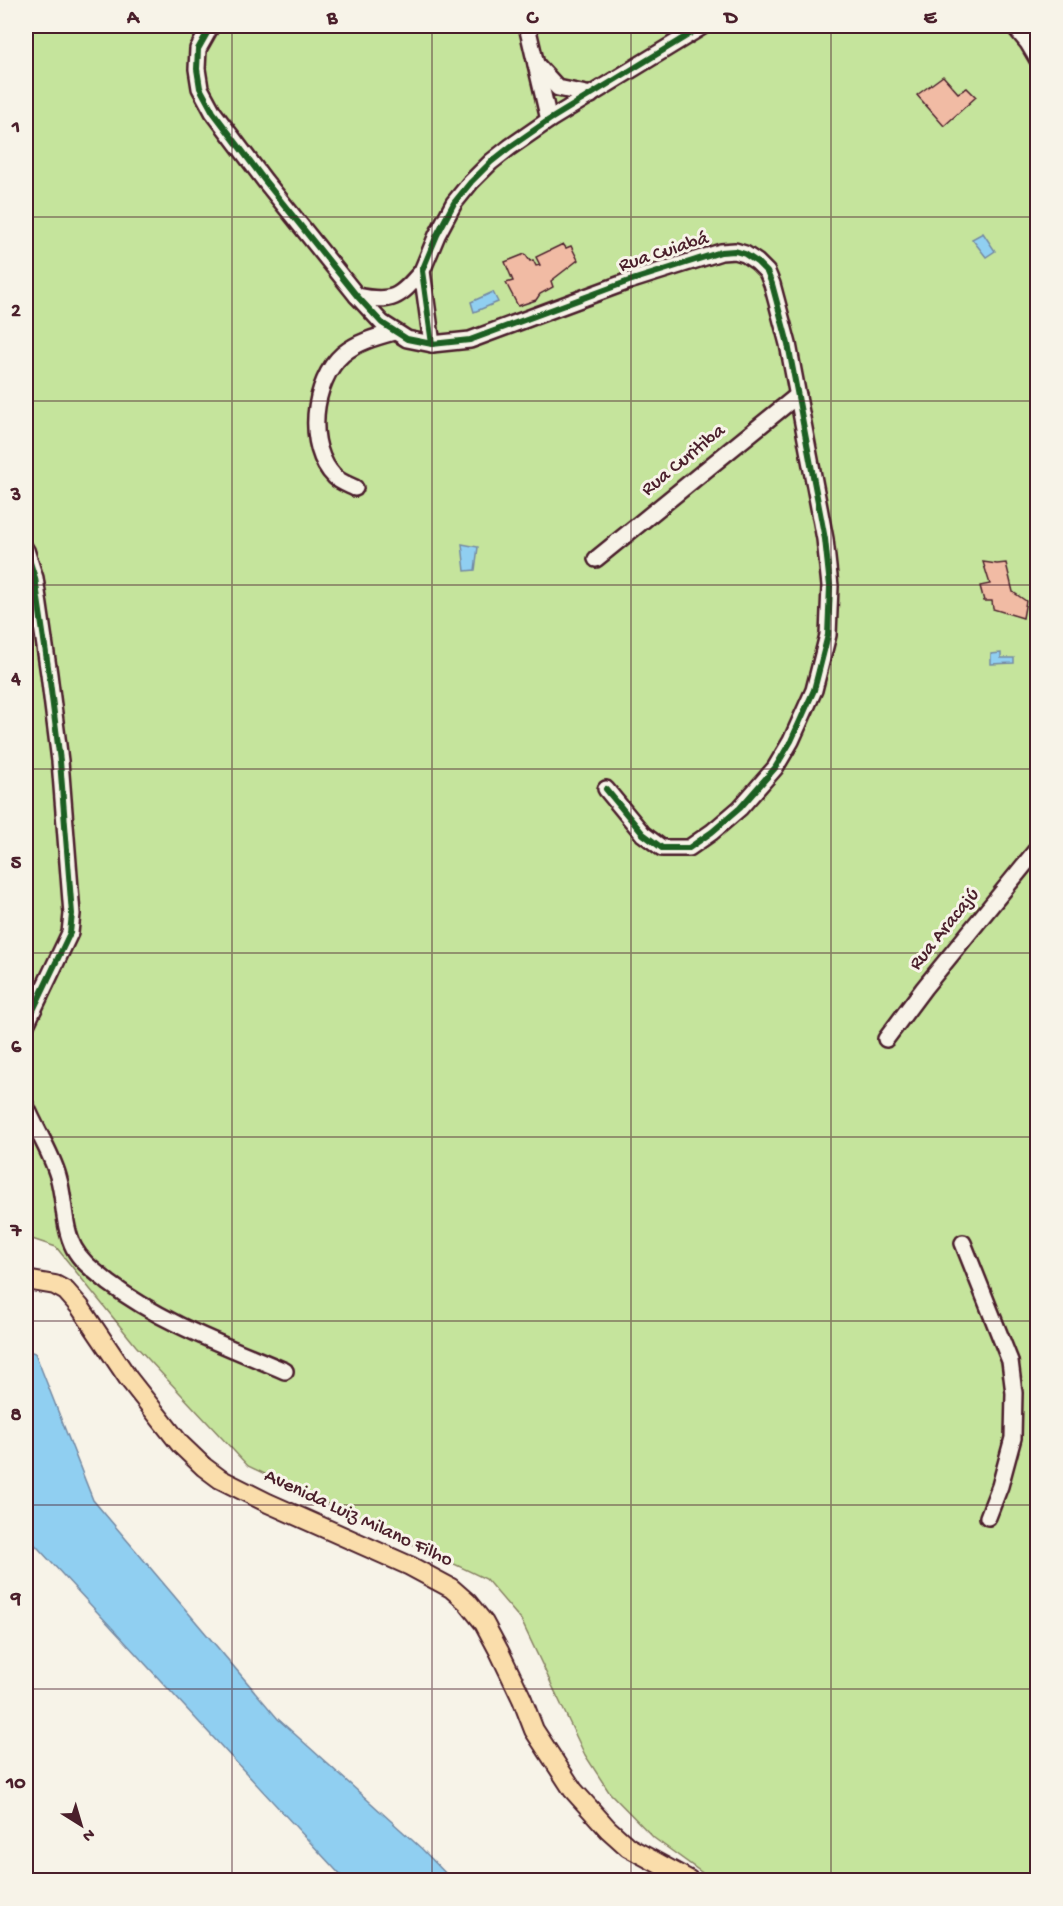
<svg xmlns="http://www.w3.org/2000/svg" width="1063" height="1906" font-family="'Gochi Hand',sans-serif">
	<rect width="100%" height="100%" fill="#f7f3e8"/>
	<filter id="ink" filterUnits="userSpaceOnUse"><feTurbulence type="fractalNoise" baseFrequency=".0167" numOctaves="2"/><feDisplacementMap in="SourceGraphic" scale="12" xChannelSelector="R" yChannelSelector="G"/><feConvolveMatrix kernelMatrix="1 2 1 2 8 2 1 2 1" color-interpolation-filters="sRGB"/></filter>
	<g filter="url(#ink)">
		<path fill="#c5e49c" stroke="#888264" stroke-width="1.5" d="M26,26H1037V1880H721L704,1874L654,1838L609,1792L585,1755L521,1620L486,1579L248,1466L136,1346L56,1247L26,1237Z"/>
		<g fill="#90cff1" stroke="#7489a2" stroke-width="1.5">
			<path d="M983,233L995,251L986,257L972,239Z"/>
			<path d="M493,292L498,302L474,312L471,302Z"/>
			<path d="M462,544L478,547L475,570L465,571Z"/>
			<path d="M1001,653V658H1014V663L991,664V654Z"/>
			<path d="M26,1350L35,1353L93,1500L278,1719L422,1849L452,1880H345L26,1535Z"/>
		</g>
		<g fill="#f1bba4" stroke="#4a1f2b" stroke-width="1.5">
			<path d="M943,76L958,93L967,88L976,97L944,126L917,95Z"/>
			<path d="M563,244L566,248L571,246L578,260L551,281L553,287L540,294L536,300L518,306L506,283L513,281L505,262L525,254L530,261L533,260L536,266L540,265L536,257Z"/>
			<path d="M983,562L997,564L1006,563L1013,592L1026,601L1023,618L993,609L992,601H984L980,586L990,584Z"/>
		</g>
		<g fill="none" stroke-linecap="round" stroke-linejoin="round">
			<g stroke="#4a1f2b" stroke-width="20">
				<g id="minor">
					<path d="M211,26L198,49L197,69L200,88L213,112L265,181L357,296L382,323L407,339L432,344L470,340L629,281L721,252L735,251L745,254L757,262L767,272L772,284L788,344L825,539L830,586L828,635L814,690L791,741L775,768L740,808L712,832L689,848H662L643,834L606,789"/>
					<path d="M527,26L549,120"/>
					<path d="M1014,26L1028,43L1038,60"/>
					<path d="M536,64L558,88L591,95"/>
					<path d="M357,296C393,303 399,298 422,271"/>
					<path d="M432,344L422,271L437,235L454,203L471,182L491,162L510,147L549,120L703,26"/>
					<path d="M355,488C349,485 340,482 335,477C305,447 312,381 343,354C357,342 376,337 394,332"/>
					<path d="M26,550L35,578L49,674L60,761L72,914L70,933L26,1025"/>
					<path d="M596,559L798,395"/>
					<path d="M886,1039L924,988L1038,848"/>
					<path d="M26,1106C36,1130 51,1152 58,1176C65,1199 63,1227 74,1248C82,1263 96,1272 109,1283C162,1323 224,1345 285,1371"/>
					<path d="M963,1243L1010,1361L1014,1393L1013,1438L1000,1486L988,1517"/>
				</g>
			</g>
			<g stroke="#4a1f2b" stroke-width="22">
				<path id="major" d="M26,1280L55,1285L66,1291L80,1307L128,1378L180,1444L204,1467L220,1479L268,1503L410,1566L451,1588L467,1602L484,1623L499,1651L522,1699L534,1730L573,1790L608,1829L628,1847L689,1880"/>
			</g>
			<use href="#minor" stroke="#f7f3e8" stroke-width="15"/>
			<use href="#major" stroke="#faddab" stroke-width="18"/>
			<g stroke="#f7f3e8" stroke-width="10">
				<g id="cycleway">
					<path d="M211,26L198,49L197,69L200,88L213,112L265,181L357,296L382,323L407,339L432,344L470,340L629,281L721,252L735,251L745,254L757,262L767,272L772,284L788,344L825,539L830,586L828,635L814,690L791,741L775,768L740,808L712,832L689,848H662L643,834L606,789"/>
					<path d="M432,344L422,271L437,235L454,203L471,182L491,162L510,147L549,120L703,26"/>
					<path d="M26,550L35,578L49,674L60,761L72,914L70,933L26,1025"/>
				</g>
			</g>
			<use href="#cycleway" stroke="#1b5e20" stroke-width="6"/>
		</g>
	</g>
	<path fill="none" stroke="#4a1f2b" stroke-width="1.5" stroke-opacity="0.55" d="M232,26V1880M432,26V1880M631,26V1880M831,26V1880M26,217H1038M26,401H1038M26,585H1038M26,769H1038M26,953H1038M26,1137H1038M26,1321H1038M26,1505H1038M26,1689H1038"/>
	<g text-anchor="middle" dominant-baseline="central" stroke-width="6" stroke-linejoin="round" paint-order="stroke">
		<g font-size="20" fill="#4a1f2b" stroke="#f7f3e8">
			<text transform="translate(664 253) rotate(-18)">Rua Cuiabá</text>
			<text transform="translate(684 461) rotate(-39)">Rua Curitiba</text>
			<text transform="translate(945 930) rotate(-51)">Rua Aracajú</text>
			<text transform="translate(358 1519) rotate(25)">Avenida Luiz Milano Filho</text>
		</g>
	</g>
	<rect width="1063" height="1906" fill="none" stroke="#f7f3e8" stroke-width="66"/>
	<g transform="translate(81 1825) rotate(143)" stroke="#f7f3e8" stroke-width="4.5" paint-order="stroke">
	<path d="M0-4.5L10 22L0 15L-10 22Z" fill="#4a1f2b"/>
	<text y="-9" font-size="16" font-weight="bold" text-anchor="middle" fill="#4a1f2b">N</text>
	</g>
	<rect x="33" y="33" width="997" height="1840" fill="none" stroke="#4a1f2b" stroke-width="2"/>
	<g font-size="20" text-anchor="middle" font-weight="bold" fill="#4a1f2b">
		<text x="133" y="23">A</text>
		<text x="332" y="23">B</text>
		<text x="532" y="23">C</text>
		<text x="731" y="23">D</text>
		<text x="930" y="23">E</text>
		<text x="16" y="132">1</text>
		<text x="16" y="316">2</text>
		<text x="16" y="500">3</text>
		<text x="16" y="684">4</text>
		<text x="16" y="868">5</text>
		<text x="16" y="1052">6</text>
		<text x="16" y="1236">7</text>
		<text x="16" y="1420">8</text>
		<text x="16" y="1604">9</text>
		<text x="16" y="1788">10</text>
	</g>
</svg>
